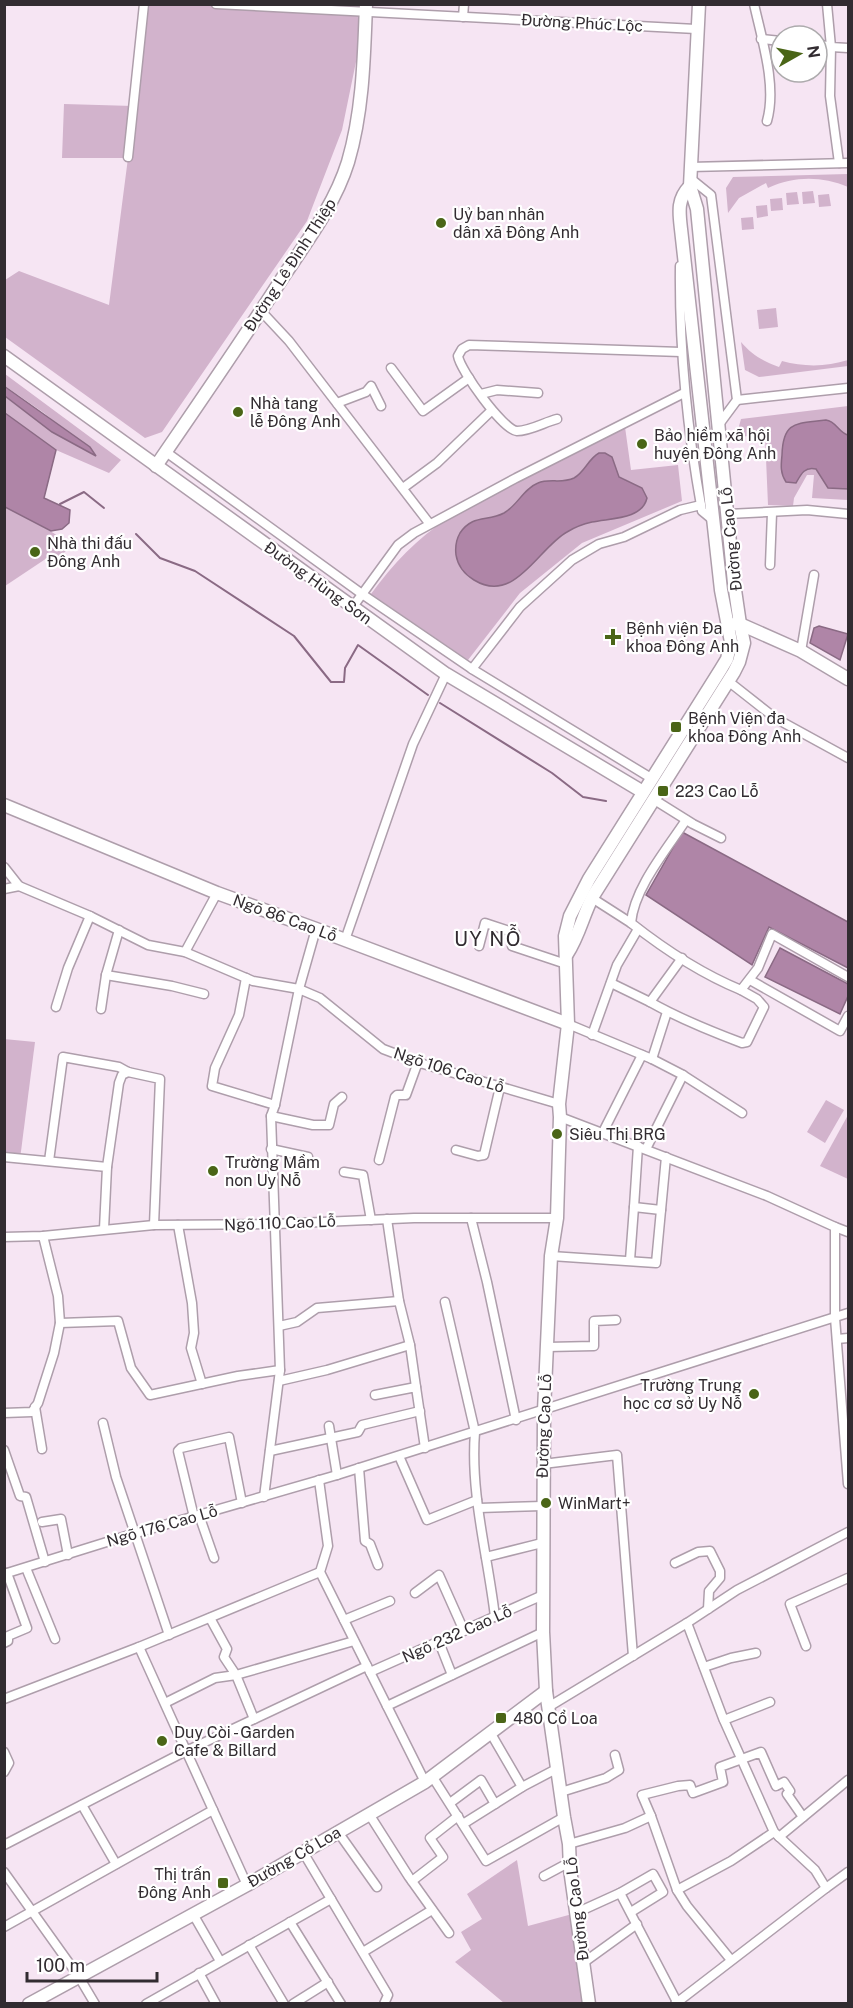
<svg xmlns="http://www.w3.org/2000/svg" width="853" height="2008" font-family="'Public Sans',sans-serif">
	<rect width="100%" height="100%" fill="#f6e5f3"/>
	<g fill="#d2b3cc">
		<path d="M144,5H204L366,13L342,130L307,221L162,432L145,438L5,337V280L19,271L109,305L128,158H62L64,104L133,106Z"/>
		<path d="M848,174V187C821,176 795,176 768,188L766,183L739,198L728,213L726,188L733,177Z"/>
		<path d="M813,191L815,203L803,204L802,192Z"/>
		<path d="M797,192L799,204L787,205L786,193Z"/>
		<path d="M829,194L831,206L819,207L818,195Z"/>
		<path d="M782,198L783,210L771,211L770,199Z"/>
		<path d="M767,205L768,216L757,218L756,206Z"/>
		<path d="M753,217L754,229L742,230L741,218Z"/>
		<path d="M776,308L778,327L759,329L757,310Z"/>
		<path d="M741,342C752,355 763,361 779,367L782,361C804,367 826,367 848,360V366L759,377L745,370Z"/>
		<path d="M5,374L121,460L109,473L56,450L5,413L4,396L52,432L95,455L44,413L5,386Z"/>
		<path d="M848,406V500L812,498L814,475H807L794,498L793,506L768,505L765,435L736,437L741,419Z"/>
		<path d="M625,427L631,470L678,465L682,501L582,543L520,593L468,660L371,594C393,564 417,538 449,518Z"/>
		<path d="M5,507L37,523L73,545L52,563L47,558L5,586Z"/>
		<path d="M4,1039L35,1042L20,1159L5,1158Z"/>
		<path d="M826,1100L844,1110L825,1143L807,1132Z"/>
		<path d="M848,1115V1179L820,1166Z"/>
		<path d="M517,1860L528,1926L576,1913L589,2003H504L455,1962L471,1950L461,1932L482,1919L467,1894Z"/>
	</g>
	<g fill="#af85a7" stroke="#8a6a84" stroke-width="1.5">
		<path d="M4,386L90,447L96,456L52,432L5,396Z"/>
		<path d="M5,413L56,450L44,498L70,510L69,523L62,529L51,531L5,507Z"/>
		<path d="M826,420C836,421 839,433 848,435V489L828,488L816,469C805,466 801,474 796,483L786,482C780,473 781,465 782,455C783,420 797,424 826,420Z"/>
		<path d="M599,453H605L612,457L619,477L642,488L647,498C642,520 610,518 592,522C583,524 575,527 567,532C538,548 515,605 474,580C464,574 458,567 456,555C455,547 456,540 460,533C473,514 487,522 504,513C518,505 523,489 538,483C549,478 562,484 574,478C585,472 588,459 599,453Z"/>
		<path d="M819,626L848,634L840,660L810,643L814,628Z"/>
		<path d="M682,832L848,922V968L769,927L752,965L646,895Z"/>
		<path d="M780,948L848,984V996L840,1014L765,977Z"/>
	</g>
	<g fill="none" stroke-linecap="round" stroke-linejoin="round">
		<g stroke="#8a6a84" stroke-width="2">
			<path d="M60,504L84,492L104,508"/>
			<path d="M136,534L160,558L195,571L294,636L331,682H344L345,668L358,645L428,695"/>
			<path d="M440,703L552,773L583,797L606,801"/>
		</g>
		<g stroke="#ae9eab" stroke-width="11">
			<g id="street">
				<path d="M216,4L696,29"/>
				<path d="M754,4C762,40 777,86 767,121"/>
				<path d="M827,4L831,47L848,48"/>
				<path d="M463,17L464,4"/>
				<path d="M761,39L781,41"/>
				<path d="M817,44L831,47L830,96L839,163"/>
				<path d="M128,157L144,4"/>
				<path d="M690,167L848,163"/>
				<path d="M690,178L711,195L737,400L720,423"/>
				<path d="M680,266C679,349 687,429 702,511L714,521"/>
				<path d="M261,311L289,341L429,523"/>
				<path d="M391,368L423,411L469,378"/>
				<path d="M481,394L497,390L538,393"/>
				<path d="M737,400L848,388"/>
				<path d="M337,403L366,392L371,386L381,406"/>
				<path d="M557,419C545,422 530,431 517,431C503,430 460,370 458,356L462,349L469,345L681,352"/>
				<path d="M166,452L362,594L472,669L651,778"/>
				<path d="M403,488L437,463L491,411"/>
				<path d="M728,514L807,510L848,514"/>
				<path d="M770,565L772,513"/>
				<path d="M352,608L398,545L414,533L516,478L684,393"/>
				<path d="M801,651L814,575"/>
				<path d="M472,669L520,607L572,560L599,544L624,537L680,510L701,505"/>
				<path d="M728,681L775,718L848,758"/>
				<path d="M653,799L693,824L721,838"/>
				<path d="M686,820C667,849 634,888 631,923C664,949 702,974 741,990L758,968L772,934L848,977"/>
				<path d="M4,867L19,886L90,916L148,945L185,952L253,981L299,989L320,998L383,1049L420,1063L559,1104"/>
				<path d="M4,889L19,886"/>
				<path d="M592,898L631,923"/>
				<path d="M345,940L413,744L446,674"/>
				<path d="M479,946L485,923L515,933L512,946L566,964"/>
				<path d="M185,952L217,893"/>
				<path d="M682,958L650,1002C680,1019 710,1031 742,1043L747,1042L764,1007L757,999L741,990"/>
				<path d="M106,975L172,986L204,994"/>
				<path d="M246,978L239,1015L215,1068L212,1086L275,1105"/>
				<path d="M750,980L840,1031L848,1016"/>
				<path d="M611,983L650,1002"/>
				<path d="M56,1007L68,968L90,916"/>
				<path d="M101,1009L106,975L119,930"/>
				<path d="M568,1024L652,1059L683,1075L742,1113"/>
				<path d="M592,1035L617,965L638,929"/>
				<path d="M652,1059L667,1012"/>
				<path d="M271,1116L313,1125H329L334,1104L342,1097"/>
				<path d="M560,1117L767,1196L835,1227V1318L848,1484"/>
				<path d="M603,1132L642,1055"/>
				<path d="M271,1149L308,1157"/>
				<path d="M646,1149L683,1075"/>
				<path d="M456,1150L478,1156L484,1155L500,1087"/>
				<path d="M4,1157L107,1167L104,1229"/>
				<path d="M379,1160L395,1097L397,1095H406L418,1062"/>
				<path d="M49,1161L63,1057L119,1067L128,1072L160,1079L154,1225"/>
				<path d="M107,1167L119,1083L122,1075L128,1072"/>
				<path d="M344,1172L363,1175L371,1220"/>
				<path d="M634,1207L638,1146"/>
				<path d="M471,1218L487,1282L516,1420"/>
				<path d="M387,1219L399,1301L410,1345L416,1387"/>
				<path d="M178,1225L192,1303L194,1333L191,1348L202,1384"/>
				<path d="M835,1227L848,1232"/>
				<path d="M4,1237L43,1236L154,1225L276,1224L414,1218H557"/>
				<path d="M551,1256L656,1263L666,1157"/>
				<path d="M630,1260L634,1207L661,1210"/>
				<path d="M445,1302L475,1432C470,1494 488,1556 495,1617"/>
				<path d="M60,1323L118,1321L131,1368L150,1395L238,1376L280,1370"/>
				<path d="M279,1326L297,1322L317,1308L399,1301"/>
				<path d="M837,1339L848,1338"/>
				<path d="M547,1347L594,1346V1321L616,1320"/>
				<path d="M279,1381L327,1370L410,1345"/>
				<path d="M375,1395L416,1387L425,1448"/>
				<path d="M35,1407L42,1449"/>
				<path d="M4,1413L32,1412L38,1403L54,1353L60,1323L58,1296L43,1236"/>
				<path d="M103,1423L116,1477L169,1635"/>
				<path d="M329,1426L337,1475"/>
				<path d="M4,1450L20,1496L26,1497L45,1562"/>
				<path d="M270,1451L358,1432L362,1425L420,1411"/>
				<path d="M399,1456L427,1520L477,1500"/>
				<path d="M543,1464L617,1455L633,1656"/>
				<path d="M359,1468L365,1541L370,1544L378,1565"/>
				<path d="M319,1480L328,1546L320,1572L425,1782"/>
				<path d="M264,1497L280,1370L271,1116L275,1105L299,989L316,929"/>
				<path d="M479,1508L542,1506"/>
				<path d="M199,1515L214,1558"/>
				<path d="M194,1517L178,1451L181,1448L229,1437L242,1503"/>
				<path d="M42,1522L61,1519L68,1555"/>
				<path d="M486,1557L542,1543"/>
				<path d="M675,1563L698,1552L710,1551L720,1571V1578L709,1591L708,1609"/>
				<path d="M26,1568L55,1639"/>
				<path d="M4,1574L126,1536L337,1475L848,1313"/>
				<path d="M415,1593L439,1575L464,1631"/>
				<path d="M210,1618L227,1649L224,1657L236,1675L354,1641"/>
				<path d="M344,1620L390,1601"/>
				<path d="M439,1642L452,1675"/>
				<path d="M4,1643L8,1641V1636L27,1628L7,1573"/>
				<path d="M806,1646L790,1604L848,1578"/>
				<path d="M139,1647L247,1885"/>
				<path d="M704,1667L731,1658L756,1653"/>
				<path d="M370,1672L543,1595"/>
				<path d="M4,1699L139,1647L320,1572"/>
				<path d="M165,1703L215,1678L236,1675L254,1719"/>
				<path d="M387,1706L543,1632"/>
				<path d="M550,1706L687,1623L737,1590L848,1532"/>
				<path d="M724,1720L770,1702"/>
				<path d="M490,1732L522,1787L558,1768"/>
				<path d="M4,1752L9,1763L4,1772"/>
				<path d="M432,1776L486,1861L564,1817"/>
				<path d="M561,1792L606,1778L619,1770L615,1755"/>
				<path d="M450,1803L481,1780L495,1804"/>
				<path d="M82,1805L116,1864"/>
				<path d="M369,1814L409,1877L449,1933"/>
				<path d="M651,1816L642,1795L678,1786L690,1785L693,1793L723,1782L720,1767L761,1752L776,1786L784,1782L790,1791L787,1794L803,1817"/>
				<path d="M463,1824L522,1787"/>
				<path d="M338,1832L377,1887"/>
				<path d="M779,1837L848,1780"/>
				<path d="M569,1844L625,1828L651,1816L677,1890L687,1906L731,1960"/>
				<path d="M4,1845L186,1751L367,1666"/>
				<path d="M303,1852L388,1995L384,2004"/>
				<path d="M4,1872L79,1977L95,2004"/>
				<path d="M544,1876L570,1862"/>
				<path d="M412,1881L443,1857L430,1838L458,1816"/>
				<path d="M826,1888L848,1872"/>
				<path d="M677,1890L731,1861L774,1832"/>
				<path d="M620,1893L653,1874L663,1892L631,1912"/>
				<path d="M576,1913L620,1893L677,2002"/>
				<path d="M193,1914L220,1961"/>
				<path d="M290,1922L341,2004"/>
				<path d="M4,1927L213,1810"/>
				<path d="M249,1945L284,2004"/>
				<path d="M363,1952L432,1910"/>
				<path d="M583,1963L637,1924"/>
				<path d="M199,1973L216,2004"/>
				<path d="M146,2004L331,1899"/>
				<path d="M293,2004L328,1982"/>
				<path d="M675,2004L826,1888L815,1870L774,1832L723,1718L687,1623"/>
			</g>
		</g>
		<g stroke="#ae9eab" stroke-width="15">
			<g id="secondary">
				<path d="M4,356L446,674L643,792"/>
				<path d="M156,466C199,403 242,341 283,277C307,241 335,204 348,162C363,111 364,58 366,4"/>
				<path d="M734,624H740L801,651L848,679"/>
				<path d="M4,805L217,893L316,929L568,1024"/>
				<path d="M567,954C579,936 583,915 593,896L734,672L739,662L744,643L740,624L734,583L697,209L690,186L699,4"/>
				<path d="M29,2004L247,1885L425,1782L546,1691"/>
				<path d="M589,2004L570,1869L569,1844L564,1817L546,1691L543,1632L544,1411L551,1256L557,1218L560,1117L559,1104L568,1024L565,936L570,916L589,879L721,669L727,659L731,642L721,590L681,229C679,212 677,199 690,186"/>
			</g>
		</g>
		<use href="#street" stroke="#fff" stroke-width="8"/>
		<use href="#secondary" stroke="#fff" stroke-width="12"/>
	</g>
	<g fill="#4a6517" stroke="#fff" stroke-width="2">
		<circle cx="441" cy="223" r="6"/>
		<circle cx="238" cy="412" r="6"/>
		<circle cx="642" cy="444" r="6"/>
		<circle cx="35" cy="552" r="6"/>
		<path d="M610 628h6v6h6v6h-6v6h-6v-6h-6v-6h6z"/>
		<rect x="670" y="721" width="12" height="12" rx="3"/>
		<rect x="657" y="785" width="12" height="12" rx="3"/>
		<circle cx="557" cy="1134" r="6"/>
		<circle cx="213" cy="1171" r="6"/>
		<circle cx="754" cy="1394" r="6"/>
		<circle cx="546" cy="1503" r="6"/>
		<rect x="495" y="1712" width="12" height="12" rx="3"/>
		<circle cx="162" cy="1741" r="6"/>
		<rect x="217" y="1877" width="12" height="12" rx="3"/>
	</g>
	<g text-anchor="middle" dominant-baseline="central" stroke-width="4.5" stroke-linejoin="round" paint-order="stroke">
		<g font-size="16" fill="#322c31" stroke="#fff">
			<text transform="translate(582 23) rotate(3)">Đường Phúc Lộc</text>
			<text transform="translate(290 265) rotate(-57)">Đường Lê Đình Thiệp</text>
			<text transform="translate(731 539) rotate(-96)">Đường Cao Lỗ</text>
			<text transform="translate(318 583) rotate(36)">Đường Hùng Sơn</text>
			<text transform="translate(285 918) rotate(20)">Ngõ 86 Cao Lỗ</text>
			<text transform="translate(449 1070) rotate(18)">Ngõ 106 Cao Lỗ</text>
			<text transform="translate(280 1223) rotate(-2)">Ngõ 110 Cao Lỗ</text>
			<text transform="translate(544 1426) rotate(-88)">Đường Cao Lỗ</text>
			<text transform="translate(162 1526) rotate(-16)">Ngõ 176 Cao Lỗ</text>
			<text transform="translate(457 1634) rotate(-24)">Ngõ 232 Cao Lỗ</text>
			<text transform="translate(294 1857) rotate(-30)">Đường Cổ Loa</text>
			<text transform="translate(577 1909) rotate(-97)">Đường Cao Lỗ</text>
		</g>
		<g font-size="16" fill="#322c31" stroke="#fff" text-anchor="start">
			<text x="453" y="214">Uỷ ban nhân<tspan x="453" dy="18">dân xã Đông Anh</tspan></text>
			<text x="250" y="403">Nhà tang<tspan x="250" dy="18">lễ Đông Anh</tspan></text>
			<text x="654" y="435">Bảo hiểm xã hội<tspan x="654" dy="18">huyện Đông Anh</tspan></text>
			<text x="47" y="543">Nhà thi đấu<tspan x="47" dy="18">Đông Anh</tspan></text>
			<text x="626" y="628">Bệnh viện Đa<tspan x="626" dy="18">khoa Đông Anh</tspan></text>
			<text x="688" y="718">Bệnh Viện đa<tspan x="688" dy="18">khoa Đông Anh</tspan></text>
			<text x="675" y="791">223 Cao Lỗ</text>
			<text x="569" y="1134">Siêu Thị BRG</text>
			<text x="225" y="1162">Trường Mầm<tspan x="225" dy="18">non Uy Nỗ</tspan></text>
			<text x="742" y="1385" text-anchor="end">Trường Trung<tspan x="742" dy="18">học cơ sở Uy Nỗ</tspan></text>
			<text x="558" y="1503">WinMart+</text>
			<text x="513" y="1718">480 Cổ Loa</text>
			<text x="174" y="1732">Duy Còi - Garden<tspan x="174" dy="18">Cafe &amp; Billard</tspan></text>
			<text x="211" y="1874" text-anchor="end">Thị trấn<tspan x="211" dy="18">Đông Anh</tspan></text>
		</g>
		<g font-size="20" letter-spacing="1.5" fill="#322c31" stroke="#fff">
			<text x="488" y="939">UY NỖ</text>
		</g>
	</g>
	<rect width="853" height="2008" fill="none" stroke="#322c31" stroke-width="12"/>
	<g transform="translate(799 54) rotate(81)"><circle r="28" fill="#ffffff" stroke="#adabad" stroke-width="1.5"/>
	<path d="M0-4.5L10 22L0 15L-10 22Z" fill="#4a6517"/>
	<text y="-9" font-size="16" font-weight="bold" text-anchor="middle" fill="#322c31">N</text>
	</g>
	<path d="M27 1972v9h130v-9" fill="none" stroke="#322c31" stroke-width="3"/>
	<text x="36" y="1972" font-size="18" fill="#322c31" stroke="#ffffff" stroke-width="4.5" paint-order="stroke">100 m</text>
</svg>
